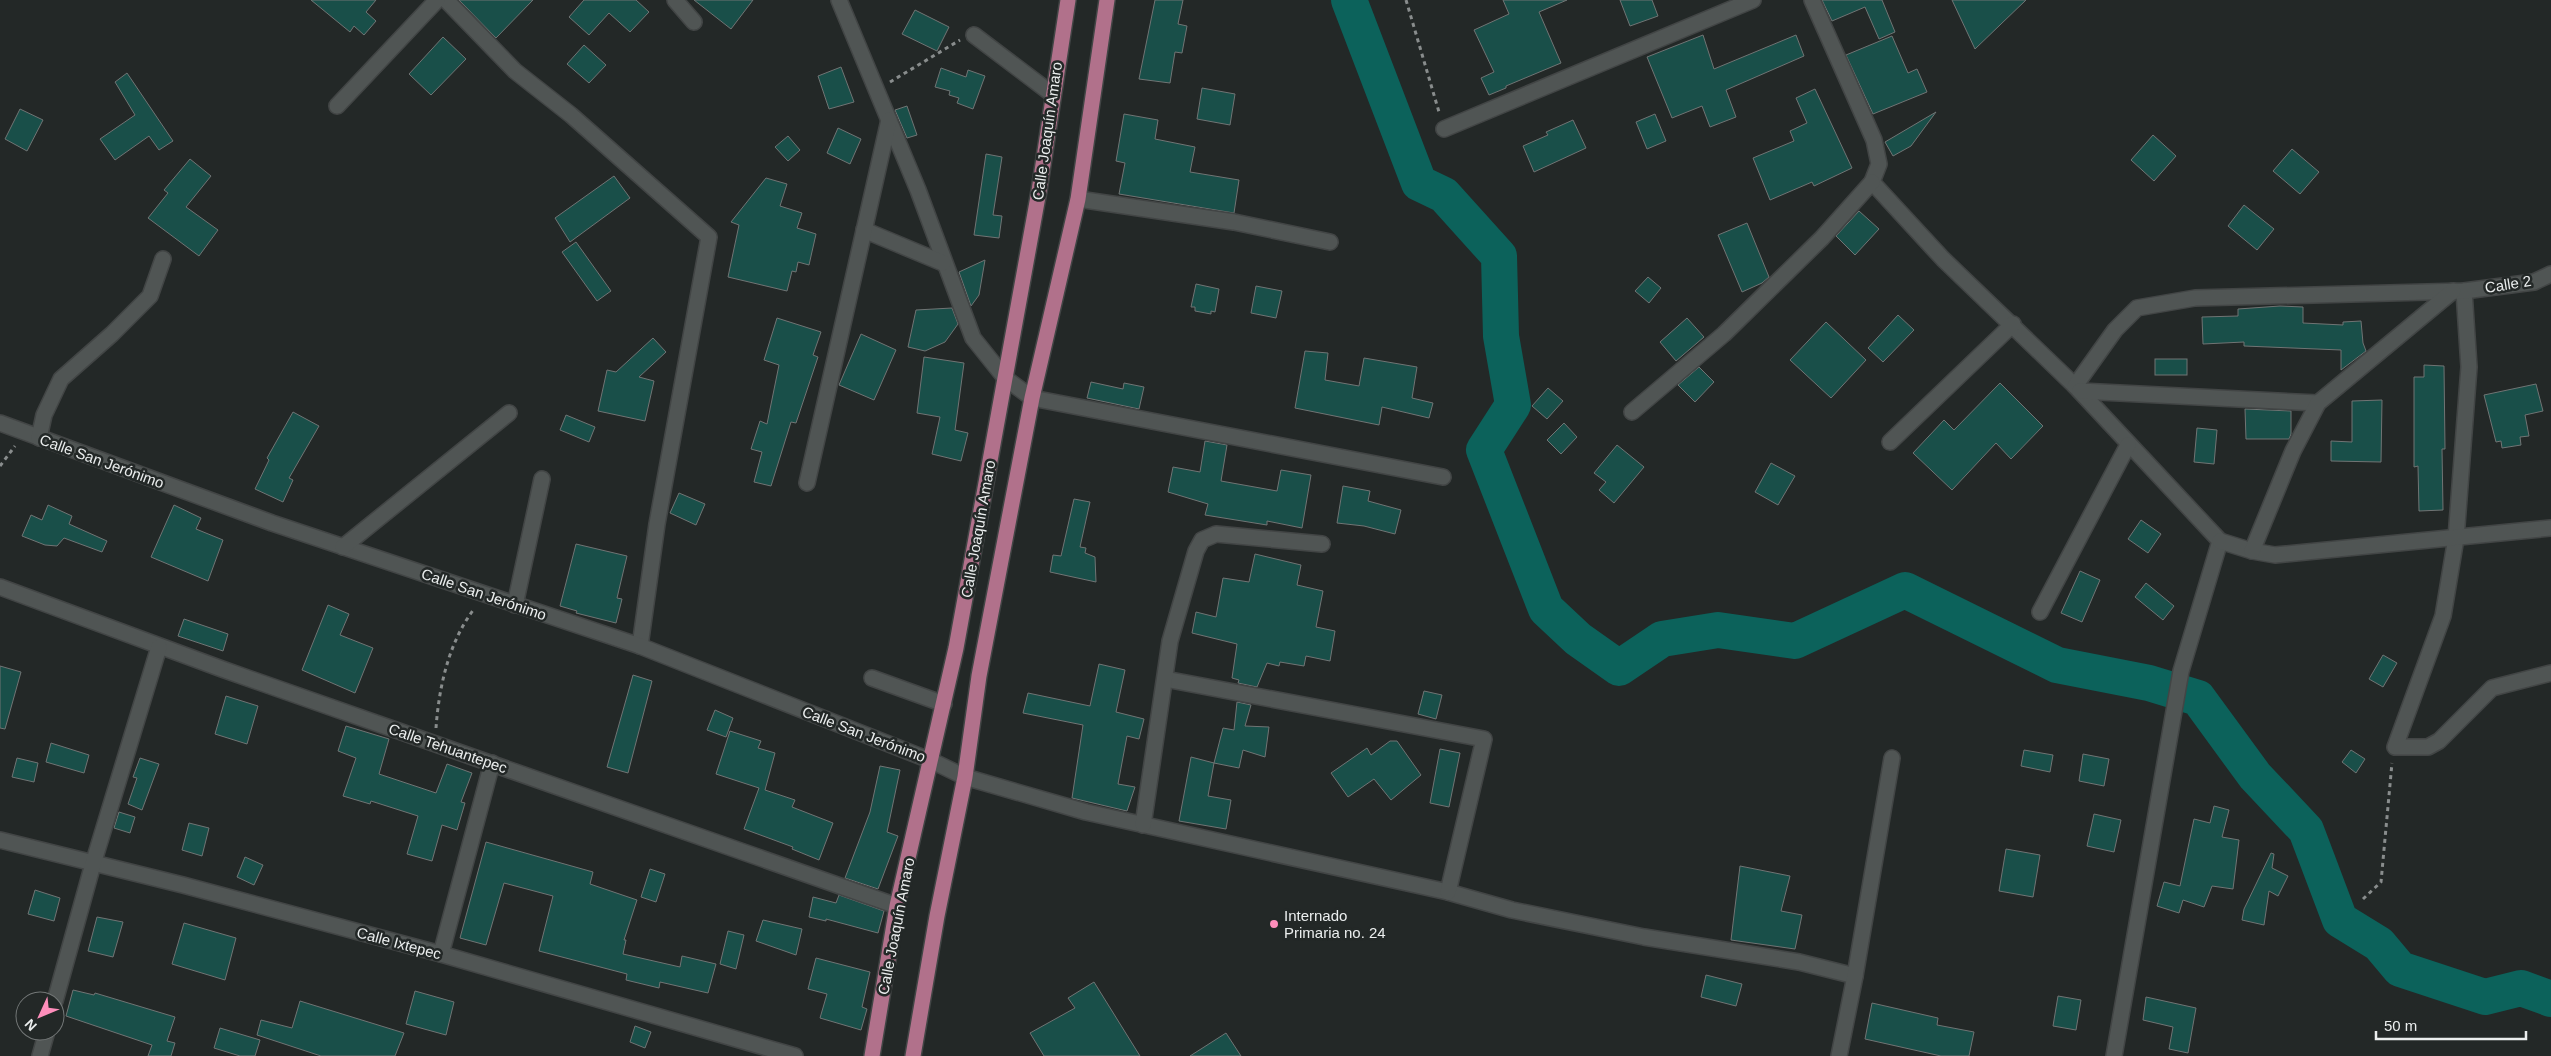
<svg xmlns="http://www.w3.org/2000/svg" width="2551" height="1056" font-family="Helvetica,sans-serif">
	<rect width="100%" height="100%" fill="#232827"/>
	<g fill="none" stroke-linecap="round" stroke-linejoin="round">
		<path stroke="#0c625b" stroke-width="36" d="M1349,0L1419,183L1444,195L1499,256L1501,336L1513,405L1484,450L1546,609L1578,639L1619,668L1662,639L1718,630L1795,641L1905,590L2057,665L2149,683L2198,698L2255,776L2306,830L2340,920L2379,944L2400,969L2485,997L2521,988L2551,999"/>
	</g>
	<g fill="#194f49" stroke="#707474">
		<path d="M311,0H376L366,12L376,21L364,35L354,26L350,32Z"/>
		<path d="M459,0H533L496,38Z"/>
		<path d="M584,0H636L649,12L630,32L609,13L589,35L569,17Z"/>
		<path d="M694,0H753L731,29Z"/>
		<path d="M1155,0H1183L1178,24L1187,26L1182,53L1175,52L1170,83L1139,79Z"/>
		<path d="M1503,0H1567L1539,12L1561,63L1506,86V88L1489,95L1481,78L1494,72L1474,30L1509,14Z"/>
		<path d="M1620,0H1652L1658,16L1630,26Z"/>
		<path d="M1822,0H1882L1895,32L1879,39L1865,7L1832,21Z"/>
		<path d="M1952,0H2026L1975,49Z"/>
		<path d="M915,10L949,27L937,51L902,34Z"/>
		<path d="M1703,35L1714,69L1796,35L1804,56L1726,90L1736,117L1710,127L1702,106L1672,118L1647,57Z"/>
		<path d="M1892,36L1908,73L1917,69L1927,92L1873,114L1846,55Z"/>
		<path d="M443,37L466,59L431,95L409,74Z"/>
		<path d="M584,45L606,65L589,83L567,64Z"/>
		<path d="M841,67L854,102L829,109L818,76Z"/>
		<path d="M941,68L966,77L968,70L985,76L973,109L957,103L959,98L949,95L950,91L935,87Z"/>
		<path d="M127,73L173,141L159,150L149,136L115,160L100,139L135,115L115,82Z"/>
		<path d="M1202,88L1235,94L1230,125L1197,119Z"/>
		<path d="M1815,89L1852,168L1814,186L1812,182L1770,200L1753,158L1794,141L1790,131L1807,123L1796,98Z"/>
		<path d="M907,106L917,135L907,138L895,110Z"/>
		<path d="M20,109L43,120L27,151L5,139Z"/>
		<path d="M1936,112L1911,146L1893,156L1885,142Z"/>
		<path d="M1124,114L1158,120L1155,139L1195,147L1190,172L1239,180L1234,213L1119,194L1125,163L1116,161Z"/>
		<path d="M1655,114L1666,141L1647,149L1636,122Z"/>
		<path d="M1573,120L1586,148L1534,172L1523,146L1548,135L1546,132Z"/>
		<path d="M838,128L861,139L850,164L827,153Z"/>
		<path d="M2153,135L2176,156L2154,181L2131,160Z"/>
		<path d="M788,136L800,150L788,161L775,147Z"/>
		<path d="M2292,149L2319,172L2300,194L2273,171Z"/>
		<path d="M986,154L1002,157L993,215L1002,216L999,238L974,235Z"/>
		<path d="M190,159L211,176L186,207L218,230L199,256L148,218L168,193L164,190Z"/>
		<path d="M614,176L630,198L570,242L555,218Z"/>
		<path d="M766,178L787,184L780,206L802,213L797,228L816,234L809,265L798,262L796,272L792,271L787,291L728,277L739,225L731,222Z"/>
		<path d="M2244,205L2274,229L2257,250L2228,226Z"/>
		<path d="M1859,211L1879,229L1855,255L1836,236Z"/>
		<path d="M1747,223L1769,277L1762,283L1742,292L1718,235Z"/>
		<path d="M576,242L611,291L597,301L562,252Z"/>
		<path d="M985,260L979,295L971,306L959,272Z"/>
		<path d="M1648,277L1661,288L1649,303L1635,291Z"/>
		<path d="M1196,284L1219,289L1215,312L1211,311V314L1195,311V307H1191Z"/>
		<path d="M1256,286L1282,291L1276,318L1251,313Z"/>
		<path d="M2280,306L2303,307V323L2343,325V322L2361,321L2363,343L2366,351L2341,370V350L2244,346V342L2203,344L2202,317L2238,316V309Z"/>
		<path d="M952,308L958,324L945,342L925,351L908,347L916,310Z"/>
		<path d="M1898,315L1914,330L1883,362L1868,348Z"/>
		<path d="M777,318L821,332L813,355L818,357L796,423L791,422L771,486L754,482L762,452L751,449L760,421L767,424L779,365L764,360Z"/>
		<path d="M1687,318L1704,337L1676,361L1660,342Z"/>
		<path d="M1826,322L1866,360L1831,398L1790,360Z"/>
		<path d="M861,334L896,350L874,400L839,385Z"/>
		<path d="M653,338L666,352L639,377L654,381L645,421L598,411L607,370L616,372Z"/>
		<path d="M1305,351L1328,353L1325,380L1359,386L1364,358L1417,367L1412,398L1433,403L1429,418L1382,407L1379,425L1295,408Z"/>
		<path d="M924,357L964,363L955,430L968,433L961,461L932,454L940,417L917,413Z"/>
		<rect x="2155" y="359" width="32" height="16"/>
		<path d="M2424,365L2444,366L2445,449H2442L2443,510L2419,511L2418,466L2414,467V377H2424Z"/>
		<path d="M1699,367L1714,382L1695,402L1678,385Z"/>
		<path d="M1091,382L1123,389L1124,383L1144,387L1139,409L1087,398Z"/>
		<path d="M2000,383L2043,426L2011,459L1996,443L1952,490L1913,453L1944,420L1954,430Z"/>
		<path d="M2536,384L2543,411L2525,415L2529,436L2520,437L2521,445L2502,448L2501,441L2496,442L2484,395Z"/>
		<path d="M1548,388L1563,401L1547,419L1532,406Z"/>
		<path d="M2382,400L2381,462L2331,461V441L2352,442V401Z"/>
		<path d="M2245,409L2291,411V434L2289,439H2246Z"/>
		<path d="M293,412L319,426L289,478L293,480L283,502L255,489L269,460L267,458Z"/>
		<path d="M566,415L595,427L589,442L560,430Z"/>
		<path d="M1564,423L1577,437L1561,454L1547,440Z"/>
		<path d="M2197,428L2217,430L2214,464L2194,462Z"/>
		<path d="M1205,441L1227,445L1221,481L1277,491L1281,470L1311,475L1302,528L1267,521V525L1205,515L1208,504L1168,492L1173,467L1200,472Z"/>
		<path d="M1617,445L1644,467L1614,503L1599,490L1606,482L1594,473Z"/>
		<path d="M1771,463L1795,476L1778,505L1755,492Z"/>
		<path d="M1343,486L1370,491L1368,501L1401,510L1395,534L1364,526L1337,523Z"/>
		<path d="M679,493L705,504L696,525L670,513Z"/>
		<path d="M1074,499L1090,502L1080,547L1086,548L1085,553L1095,557L1096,582L1050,572L1053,555L1061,556Z"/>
		<path d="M48,505L72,516L69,524L107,541L102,552L64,538L57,546L45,545L22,536L31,515L42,520Z"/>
		<path d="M174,505L201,518L196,529L223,540L208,581L151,557Z"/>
		<path d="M2141,520L2161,534L2148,553L2128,539Z"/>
		<path d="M576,544L627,556L617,598L622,599L616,623L576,613L577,611L560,606Z"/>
		<path d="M1255,554L1301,565L1297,585L1323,591L1316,627L1335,631L1330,661L1306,656L1304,666L1280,662L1279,666L1267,663L1257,687L1238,683L1239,680L1232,678L1237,644L1192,633L1196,612L1216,617L1223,578L1249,582Z"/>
		<path d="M2080,571L2100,580L2082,622L2061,613Z"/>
		<path d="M2146,583L2174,606L2163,620L2135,597Z"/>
		<path d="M328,605L349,614L340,635L373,648L355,693L302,670Z"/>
		<path d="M184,619L228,634L223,651L178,636Z"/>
		<path d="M2383,655L2397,663L2383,687L2369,679Z"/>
		<path d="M1099,664L1125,670L1116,712L1144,719L1139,739L1127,736L1118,784L1135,787L1127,811L1072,798L1083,725L1023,713L1028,693L1090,706Z"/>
		<path d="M0,666L21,672L5,729L0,728Z"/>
		<path d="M633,675L652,681L628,773L607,767Z"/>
		<path d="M1424,691L1442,695L1436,719L1418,714Z"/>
		<path d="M226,696L258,706L247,744L215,734Z"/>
		<path d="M1237,702L1251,705L1245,726L1269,727L1265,757L1243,750L1239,768L1214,763L1223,728L1234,730Z"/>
		<path d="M715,710L733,718L726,737L707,730Z"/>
		<path d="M346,726L389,739L379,774L436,793L447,764L472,773L461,802L465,803L457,830L442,825L432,861L407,854L418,816L371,801L370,804L343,796L356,758L338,751Z"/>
		<path d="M730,731L761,741L758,748L775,753L765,790L795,800L792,807L833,823L819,860L792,849L793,847L744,829L759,788L716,774Z"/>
		<path d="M1390,741H1397L1421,775L1391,800L1374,779L1348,797L1331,773L1367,748L1371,755Z"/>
		<path d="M51,743L89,755L84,773L46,762Z"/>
		<path d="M1440,749L1460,753L1449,807L1430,803Z"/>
		<path d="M2024,750L2053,755L2050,772L2021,766Z"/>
		<path d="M2351,750L2365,759L2356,773L2342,762Z"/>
		<path d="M2083,754L2109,759L2104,786L2079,781Z"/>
		<path d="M1191,757L1214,763L1208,796L1231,800L1226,829L1179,821Z"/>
		<path d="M17,758L38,763L34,782L12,777Z"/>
		<path d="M140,758L159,764L142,810L128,804L137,778L133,777Z"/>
		<path d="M880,766L900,770L887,832L898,836L878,889L845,878L870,812Z"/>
		<path d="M2214,806L2229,810L2222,837L2239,840L2233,889L2212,886L2204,907L2183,900L2179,913L2157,906L2164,882L2180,886L2194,819L2210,823Z"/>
		<path d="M119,812L135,817L130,833L114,828Z"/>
		<path d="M2094,814L2121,820L2114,852L2087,846Z"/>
		<path d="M189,823L209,828L202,856L182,850Z"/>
		<path d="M486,842L593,872L590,884L637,900L624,940H626L623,954L680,967L682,956L716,964L708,993L660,982L659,988L626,980L627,974L539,951L553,896L504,883L486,945L460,938Z"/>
		<path d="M2006,849L2040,855L2033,897L1999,891Z"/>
		<path d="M2271,853L2274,854L2272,868L2288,876L2278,896L2269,891L2264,925L2242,920L2244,909Z"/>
		<path d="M245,857L263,865L254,885L237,877Z"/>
		<path d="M1740,866L1790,876L1781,911L1802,915L1795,949L1731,940Z"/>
		<path d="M650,869L665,874L656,902L641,897Z"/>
		<path d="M35,890L60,898L54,921L28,914Z"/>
		<path d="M839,895L884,911L878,933L826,919V921L809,917L813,897L836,903Z"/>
		<path d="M97,917L123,922L113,957L88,951Z"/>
		<path d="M763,920L802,929L796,955L756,941Z"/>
		<path d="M184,923L236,938L225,980L172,964Z"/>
		<path d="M728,931L744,935L736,969L720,964Z"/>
		<path d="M816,958L870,972L862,1007L867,1009L861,1030L820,1018L827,994L808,989Z"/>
		<path d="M1706,975L1742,984L1736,1006L1701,997Z"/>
		<path d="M1094,982L1140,1056H1044L1030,1033L1075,1008L1068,998Z"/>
		<path d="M73,990L94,995L95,993L175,1017L167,1041L175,1043L171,1056H148L152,1045L66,1016Z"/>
		<path d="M415,991L454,1002L446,1035L406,1024Z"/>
		<path d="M2058,996L2081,1000L2076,1030L2053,1026Z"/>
		<path d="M2146,997L2196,1008L2188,1053L2169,1049L2173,1027L2143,1020Z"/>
		<path d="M300,1001L404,1033L395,1056H321L257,1035L261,1020L292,1028Z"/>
		<path d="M1872,1003L1938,1018L1937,1025L1974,1032L1969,1056H1941L1865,1039Z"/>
		<path d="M635,1026L651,1032L645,1048L630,1042Z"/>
		<path d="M220,1028L260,1040L255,1056H240L214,1048Z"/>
		<path d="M1226,1033L1241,1056H1190Z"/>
	</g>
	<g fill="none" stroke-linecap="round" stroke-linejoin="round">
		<g stroke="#424545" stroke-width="18">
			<g id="minor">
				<path d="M446,0L515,71L571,115L709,237L657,524L640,646"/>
				<path d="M675,0L694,22"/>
				<path d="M839,0L918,190L973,338L1005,378L1032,398L1443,477"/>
				<path d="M1812,0L1874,140L1879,164L1872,182L1943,259L2075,386L2220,541L2181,671L2114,1056"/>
				<path d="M974,35L1052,94"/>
				<path d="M337,106L437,0"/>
				<path d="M1444,129L1753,0"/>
				<path d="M1078,199L1234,222L1330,242"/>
				<path d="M864,230L943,263"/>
				<path d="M2464,291L2469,367L2456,538L2443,616L2395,747H2428L2439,741L2492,688L2551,673"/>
				<path d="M2075,386L2115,330L2137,308L2195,298L2464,291L2534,282L2551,274"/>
				<path d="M2080,391L2318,403"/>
				<path d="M1632,412L1724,334L1822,238L1872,182"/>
				<path d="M0,423L272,523L640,646L932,761L965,777L1086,812L1448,892L1512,910L1644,937L1799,962L1855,976"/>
				<path d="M39,438L44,415L61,379L112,334L150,296L163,259"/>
				<path d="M1890,442L2013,324"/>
				<path d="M807,483L889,120"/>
				<path d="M2220,541L2252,551L2275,555L2551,528"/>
				<path d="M343,547L509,413"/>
				<path d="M2252,551L2293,451L2318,403L2453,291"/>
				<path d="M0,587L222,669L897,906"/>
				<path d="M515,605L542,479"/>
				<path d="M2040,612L2128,445"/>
				<path d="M872,678L944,704"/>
				<path d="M1165,679L1484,739L1448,892"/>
				<path d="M1143,825L1170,641L1196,551L1202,540L1216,534L1322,544"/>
				<path d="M0,840L183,885L441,954L795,1056"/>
				<path d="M441,954L492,763"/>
				<path d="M55,1001L93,864L159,647"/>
				<path d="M40,1056L47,1031"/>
				<path d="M1839,1056L1855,976L1892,758"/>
			</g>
		</g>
		<g stroke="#424545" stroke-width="18">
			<g id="major">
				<path d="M872,1056L897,906L956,648L1039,191L1068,0"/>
				<path d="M913,1056L937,916L965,777L979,676L1032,398L1078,199L1107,0"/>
			</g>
		</g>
		<g stroke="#898d8d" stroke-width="3" stroke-dasharray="4 4" stroke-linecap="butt">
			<path d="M1406,0L1439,112"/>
			<path d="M890,82L960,40"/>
			<path d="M0,466L15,446"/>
			<path d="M436,728C439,686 449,642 474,609"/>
			<path d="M2363,899L2381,882L2392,763"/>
		</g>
		<use href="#minor" stroke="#505554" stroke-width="15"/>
		<use href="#major" stroke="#b1718b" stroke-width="15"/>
	</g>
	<circle fill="#fe8ebb" stroke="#232827" stroke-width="2" cx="1274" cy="924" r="5"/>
	<g text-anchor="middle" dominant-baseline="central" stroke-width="5" stroke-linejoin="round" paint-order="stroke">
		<g font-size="15" fill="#ebeeee" stroke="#232827">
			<text transform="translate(1047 131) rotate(-82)">Calle Joaquín Amaro</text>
			<text transform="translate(2508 284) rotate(-9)">Calle 2</text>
			<text transform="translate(102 461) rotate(20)">Calle San Jerónimo</text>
			<text transform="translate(978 529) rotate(-80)">Calle Joaquín Amaro</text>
			<text transform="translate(484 594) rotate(19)">Calle San Jerónimo</text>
			<text transform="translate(864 734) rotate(21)">Calle San Jerónimo</text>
			<text transform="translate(448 748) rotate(19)">Calle Tehuantepec</text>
			<text transform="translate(896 926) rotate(-79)">Calle Joaquín Amaro</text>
			<text transform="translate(399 943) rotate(15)">Calle Ixtepec</text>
		</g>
		<g font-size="15" fill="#ebeeee" stroke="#232827" text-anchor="start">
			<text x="1284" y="915">Internado<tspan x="1284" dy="17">Primaria no. 24</tspan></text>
		</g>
	</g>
	<g transform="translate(40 1016) rotate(226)"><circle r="24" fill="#232827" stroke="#737777"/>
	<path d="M0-4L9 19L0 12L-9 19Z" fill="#fe8ebb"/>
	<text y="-8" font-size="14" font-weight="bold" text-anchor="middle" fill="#ebeeee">N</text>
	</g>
	<path d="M2376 1031v8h150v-8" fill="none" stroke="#ebeeee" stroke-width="2.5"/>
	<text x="2384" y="1031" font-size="15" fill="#ebeeee" stroke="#232827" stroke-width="4" paint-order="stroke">50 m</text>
</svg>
